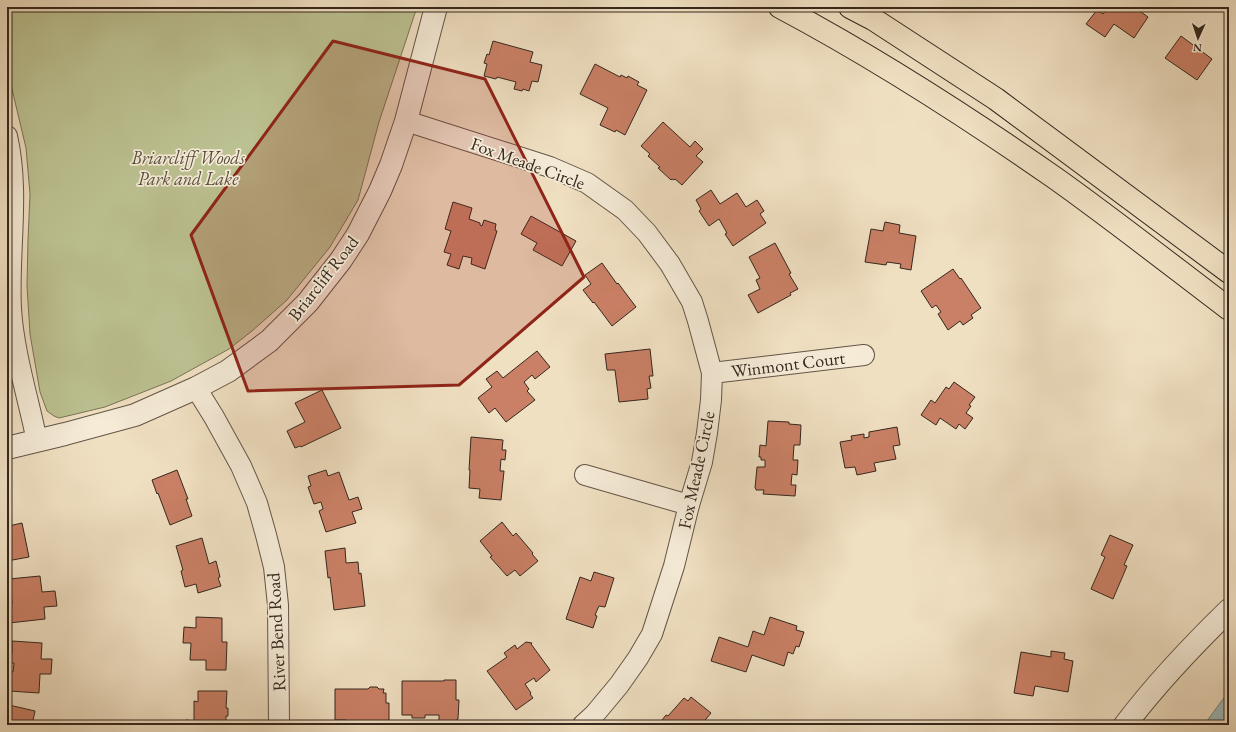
<svg xmlns="http://www.w3.org/2000/svg" width="1236" height="732" font-family="'EB Garamond',serif">
	<rect width="100%" height="100%" fill="#f0e0c2"/>
	<filter id="stains"><feTurbulence type="fractalNoise" baseFrequency=".005" numOctaves="4"/><feColorMatrix values="0 0 0 0 .2 0 0 0 0 .09 0 0 0 0 .02 0 0 0 .5 -.17"/></filter>
	<radialGradient id="worn" r=".72"><stop offset=".6" stop-color="#630" stop-opacity="0"/><stop offset="1" stop-color="#630" stop-opacity=".3"/></radialGradient>
	<path fill="#bcc191" stroke="#787458" d="M7,7H417L379,122L358,200L330,247L287,300L252,331L229,349L171,381L105,407L59,418L54,416L47,411L40,392L30,334L27,286L28,240L30,194L26,148L11,85L7,78Z"/>
	<path fill="#9dbbbc" stroke="#73807d" d="M1229,691V725H1204Z"/>
	<g fill="#ca8066" stroke="#34271e">
		<path d="M1108,7H1134L1148,17L1134,38L1114,24L1105,37L1086,24L1097,10L1103,14Z"/>
		<path d="M1181,36L1212,59L1197,80L1165,58Z"/>
		<path d="M493,41L533,52L530,62L542,65L538,82L532,81L529,91L523,89L522,91L514,89L516,82L497,77L496,79L484,76L487,64L484,63L487,54L489,55Z"/>
		<path d="M595,64L620,77L621,75L627,78L628,76L639,82L637,85L647,90L625,135L616,130L615,132L600,125L608,108L580,94Z"/>
		<path d="M663,122L690,147L695,141L703,149L696,156L703,162L682,185L675,179L674,180L672,179L671,180L658,168L660,167L648,156L650,154L641,146Z"/>
		<path d="M711,190L720,204L737,193L746,207L757,200L764,211L760,214L766,223L733,246L725,234L727,233L719,219L709,226L699,211L701,209L696,200Z"/>
		<path d="M453,202L472,208L469,219L480,223V225L482,226L484,220L496,224L495,230L497,231L485,269L471,264L472,258L463,256L459,269L447,265L451,254L444,252L451,231L445,229Z"/>
		<path d="M531,216L576,241L562,266L533,250L537,243L521,234Z"/>
		<path d="M885,222L900,225L899,233L916,236L911,270L900,268L901,264L887,262L886,265L865,262L871,229L883,231Z"/>
		<path d="M775,243L791,273L789,274L798,289L790,293L791,295L758,313L748,295L760,289L756,280L760,278L749,257Z"/>
		<path d="M602,263L617,284L618,283L636,307L612,326L594,302L593,303L583,290L591,284L585,275Z"/>
		<path d="M953,269L960,279L961,278L981,308L971,315L973,318L963,325L960,321L948,330L938,314L941,312L936,305L932,308L921,291Z"/>
		<path d="M650,349L653,376H649L651,388L647,389L648,399L619,402L615,370H607L605,354Z"/>
		<path d="M537,351L550,367L535,379L532,375L524,382L529,389L527,391L535,400L506,422L495,408L489,413L478,398L492,387L486,379L497,371L503,378Z"/>
		<path d="M954,382L975,397L969,405L971,406L966,413L973,418L965,429L959,424L956,429L940,418L936,425L921,415L931,400L935,403L946,387L949,389Z"/>
		<path d="M322,390L341,428L301,447L300,446L295,448L287,431L305,422L295,403Z"/>
		<path d="M768,421L789,422V424L801,425L800,445H794L793,460H798L797,475L792,474L791,485H796L795,496L763,494L764,490H756V489L755,488L757,467H765V460H761V457H759L760,445L766,446Z"/>
		<path d="M897,427L900,445L893,446L896,459L874,463L876,471L857,475L855,467L845,468L840,442L852,440L851,436L864,434V438L869,437V432Z"/>
		<path d="M471,437L503,440L502,450H506L505,460L501,459L500,471H504L501,500L479,498L480,489L469,488L470,470H469Z"/>
		<path d="M177,470L188,499H186L192,516L170,525L158,493L157,494L152,480Z"/>
		<path d="M326,470L328,476L339,472L349,500L358,497L362,509L352,512L356,523L326,532L319,511L323,509L321,502L314,504L308,487L311,486L308,476Z"/>
		<path d="M7,516L9,526L22,523L29,557L7,561Z"/>
		<path d="M502,522L513,536L516,533L533,553L532,554L538,561L520,576L515,570L507,576L490,557L492,556L480,541Z"/>
		<path d="M1110,535L1133,545L1124,565L1127,566L1113,599L1091,589L1105,557L1101,555Z"/>
		<path d="M202,538L209,564L216,561L220,577L218,578L221,586L198,593L196,584L185,587L181,571L183,570L176,546Z"/>
		<path d="M345,548L346,563L358,562L359,574L361,573L365,606L334,610L330,577L328,578L325,551Z"/>
		<path d="M594,572L614,578L605,607L599,606L595,615L597,616L593,628L566,619L580,577L591,581Z"/>
		<path d="M40,576L42,592L55,591L57,606L44,607L45,619L9,623L7,605L12,604L9,579Z"/>
		<path d="M196,617L222,618V642H227L226,670H206V660H190L191,643H183L184,627L196,628Z"/>
		<path d="M770,617L797,626L796,630L804,632L799,647L796,646L793,654L788,652L784,666L752,655L746,672L711,661L719,637L748,647L753,631L764,635Z"/>
		<path d="M12,641L42,643L41,659H52L51,674H40L39,693L9,691L10,672H13L14,663H8L9,653H12Z"/>
		<path d="M526,642L532,643L531,644L550,670L536,682L534,678L525,684L531,693L530,694L533,698L516,710L487,671L507,657L504,653L515,645L517,649Z"/>
		<path d="M1051,651L1065,653L1064,659L1073,661L1068,692L1035,686L1033,696L1014,693L1021,652L1051,657Z"/>
		<path d="M444,680H456V700H459L458,719H457V725H439V715H425V718H412V715H402V681H444Z"/>
		<path d="M370,687H377L379,689H384L383,693H386V703H389V725H346V720H335V689H368Z"/>
		<path d="M198,691H227L226,708H228V716H226V725H186V720L194,721V701L198,702Z"/>
		<path d="M691,697L711,713L701,725H658L666,715L668,716L684,698L688,701Z"/>
		<path d="M9,705L35,711L32,725H7V715Z"/>
	</g>
	<g fill="none" stroke-linecap="round" stroke-linejoin="round">
		<g stroke="#635547" stroke-width="22">
			<g id="minor">
				<path d="M406,121L550,167L587,183L625,210L647,233L670,264L692,302L698,321L712,373L711,400L707,433L702,462L689,505L674,566L652,634L638,658L619,685L594,715L583,725"/>
				<path d="M7,136C20,193 8,252 11,309C14,354 28,397 37,441"/>
				<path d="M712,373L864,355"/>
				<path d="M196,388L214,417L241,466L257,503L266,535L274,567L278,605L279,725"/>
				<path d="M585,475L689,505"/>
			</g>
		</g>
		<g stroke="#635547" stroke-width="24">
			<g id="tertiary">
				<path d="M7,448L65,434L135,415L196,388L228,371L269,341L308,302L341,260L358,234L380,191L391,165L406,121L436,7"/>
				<path d="M1125,725C1156,684 1192,646 1229,610"/>
			</g>
		</g>
		<g stroke="#34271e" stroke-width="24">
			<g id="primary">
				<path d="M780,7C876,58 966,116 1055,178C1114,220 1171,265 1229,309"/>
				<path d="M850,7L873,19L996,99L1229,272"/>
			</g>
		</g>
		<use href="#minor" stroke="#f5ebd7" stroke-width="20"/>
		<use href="#tertiary" stroke="#f5ebd7" stroke-width="22"/>
		<use href="#primary" stroke="#f0e0c2" stroke-width="22"/>
	</g>
	<path fill="#8f2418" fill-opacity="0.2" stroke="#8f2418" stroke-width="3" stroke-linejoin="round" d="M333,41L485,79L584,277L459,385L248,391L191,235Z"/>
	<g text-anchor="middle" dominant-baseline="central" stroke-width="3.5" stroke-linejoin="round" paint-order="stroke">
		<g font-size="18" font-style="italic" fill="#564e3b" stroke="#f5ebd7">
			<text x="188" y="157">Briarcliff Woods<tspan x="188" dy="21">Park and Lake</tspan></text>
		</g>
		<g font-size="18" fill="#34271e" stroke="#f5ebd7">
			<text transform="translate(528 163) rotate(20)">Fox Meade Circle</text>
			<text transform="translate(323 278) rotate(-52)">Briarcliff Road</text>
			<text transform="translate(788 364) rotate(-7)">Winmont Court</text>
			<text transform="translate(696 470) rotate(-78)">Fox Meade Circle</text>
			<text transform="translate(276 632) rotate(-93)">River Bend Road</text>
		</g>
	</g>
	<rect width="1236" height="732" fill="none" stroke="#f0e0c2" stroke-width="24"/>
	<rect x="8" y="8" width="1220" height="716" fill="none" stroke="#34271e" stroke-width="2"/>
	<rect x="12" y="12" width="1212" height="708" fill="none" stroke="#34271e"/>
	<g transform="translate(1198 38) rotate(183)" stroke="#f5ebd7" stroke-width="3" paint-order="stroke">
	<path d="M0-3L7 15L0 10L-7 15Z" fill="#34271e"/>
	<text y="-6" font-size="11" font-weight="bold" text-anchor="middle" fill="#34271e">N</text>
	</g>
	<rect width="100%" height="100%" filter="url(#stains)"/>
	<rect width="100%" height="100%" fill="url(#worn)"/>
</svg>
